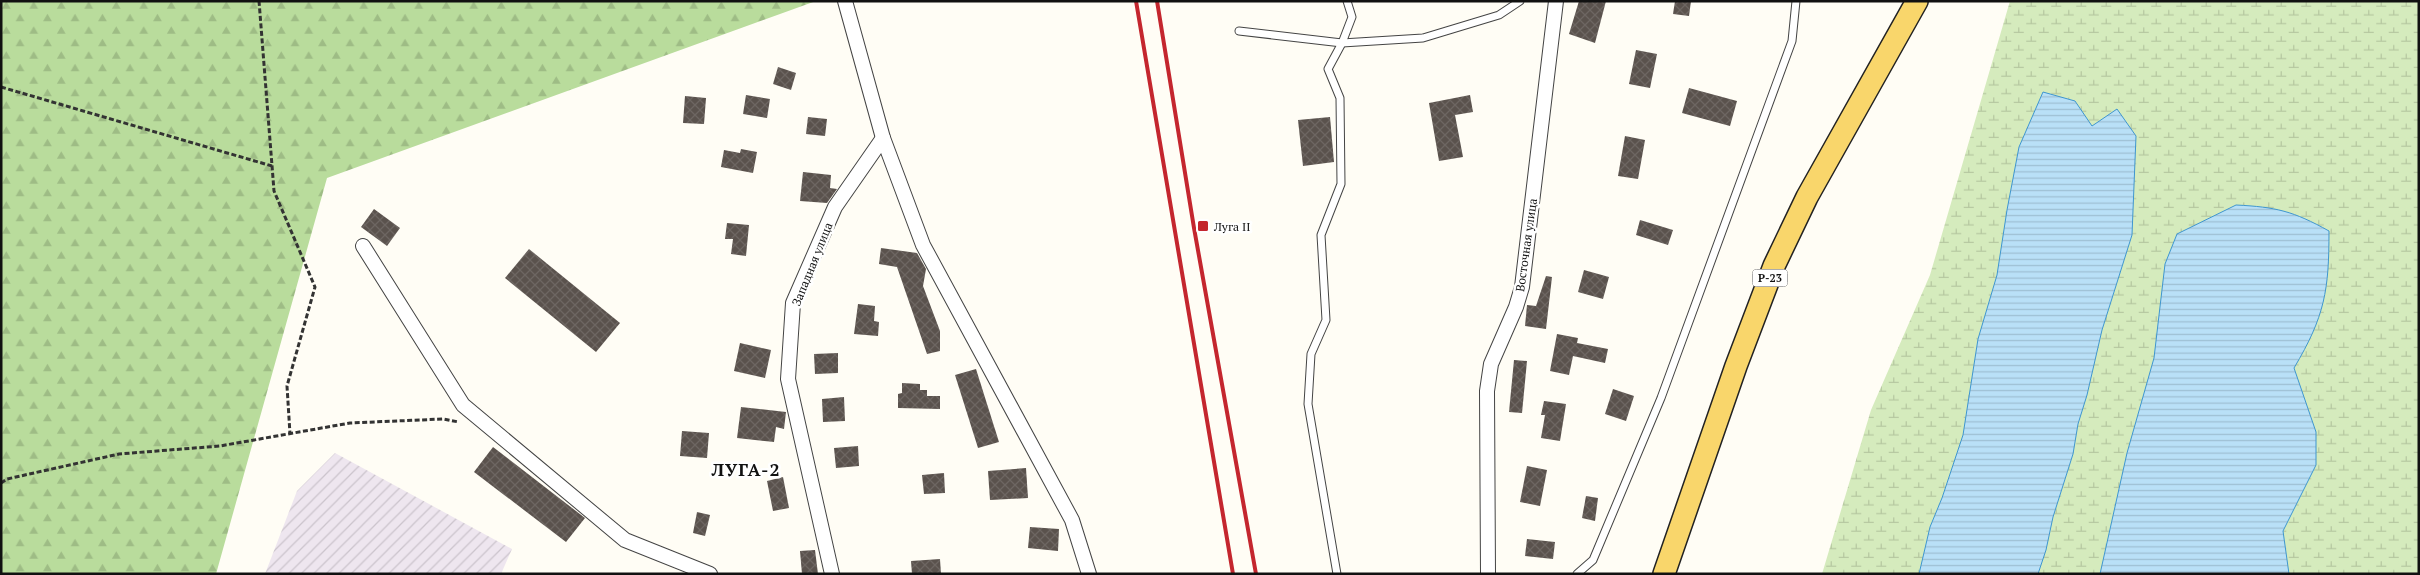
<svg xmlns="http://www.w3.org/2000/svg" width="2420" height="575" font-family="'PT Serif',serif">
	<defs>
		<pattern id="industrial-furrows" width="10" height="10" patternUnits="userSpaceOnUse" patternTransform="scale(1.25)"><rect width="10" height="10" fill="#eee6ef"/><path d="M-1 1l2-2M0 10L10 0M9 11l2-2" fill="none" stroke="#cbc4cc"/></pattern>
		<pattern id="forest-firs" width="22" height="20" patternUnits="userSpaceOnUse" patternTransform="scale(1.25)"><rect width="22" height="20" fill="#b9dc9c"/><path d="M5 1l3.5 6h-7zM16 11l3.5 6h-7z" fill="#9ebc85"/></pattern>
		<pattern id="wetland-marsh" width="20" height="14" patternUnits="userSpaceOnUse" patternTransform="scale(1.25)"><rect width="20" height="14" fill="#d5ebbd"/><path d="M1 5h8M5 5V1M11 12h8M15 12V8" fill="none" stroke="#b6c8a1"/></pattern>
		<pattern id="water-rules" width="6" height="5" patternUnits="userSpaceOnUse" patternTransform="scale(1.25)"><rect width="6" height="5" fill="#b9e0f7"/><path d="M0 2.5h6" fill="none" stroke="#9ebfd3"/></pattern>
		<pattern id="building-cross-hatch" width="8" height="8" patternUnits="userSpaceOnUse" patternTransform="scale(1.25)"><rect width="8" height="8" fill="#5a524d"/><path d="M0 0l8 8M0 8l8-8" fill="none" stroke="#6d6662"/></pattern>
	</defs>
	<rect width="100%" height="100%" fill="#fffdf5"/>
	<path fill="url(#industrial-furrows)" d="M335,453L512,549L501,574H265L297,491Z"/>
	<path fill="url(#forest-firs)" d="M1,1H816L327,178L216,574H1Z"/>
	<path fill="url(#wetland-marsh)" d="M2010,1H2419V574H1822L1871,410L1930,275Z"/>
	<g fill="url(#water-rules)" stroke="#3f96cf">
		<path d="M2043,92L2075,101L2092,126L2117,109L2136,136L2132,235L2102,330L2087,395L2078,424L2073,454L2053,517L2046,550L2038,574H1919L1930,527L1942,498L1963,435L1978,339L1997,275L2007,210L2019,147Z"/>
		<path d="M2236,205C2276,207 2293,211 2329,231C2329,290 2325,316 2294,368L2316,432V465L2283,531L2289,574H2100L2127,453L2154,358L2165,264L2177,234Z"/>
	</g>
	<g fill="url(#building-cross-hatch)">
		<path d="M1579,1H1606L1595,43L1569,34Z"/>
		<path d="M1675,1H1691L1689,16L1673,14Z"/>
		<path d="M1636,50L1657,54L1650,88L1629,84Z"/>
		<path d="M778,67L796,73L791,90L773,84Z"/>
		<path d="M1689,88L1737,101L1730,126L1682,113Z"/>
		<path d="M746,95L770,99L767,118L743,114Z"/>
		<path d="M1470,95L1473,112L1455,115L1463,157L1439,161L1429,103Z"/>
		<path d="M685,96L706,98L704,124L683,123Z"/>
		<path d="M808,117L827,119L825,136L806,134Z"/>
		<path d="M1330,117L1334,162L1303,166L1298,120Z"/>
		<path d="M1625,136L1645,140L1638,179L1618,176Z"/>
		<path d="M741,149L757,152L753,173L721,167L724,150L740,153Z"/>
		<path d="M803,172L831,175L830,188L837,189L827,203L800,201Z"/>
		<path d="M374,209L400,228L387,246L361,227Z"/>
		<path d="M1640,220L1673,230L1668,245L1636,235Z"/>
		<path d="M727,223L749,225L746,256L731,254L733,239H725Z"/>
		<path d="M881,248L917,253L926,269L923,286L940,331V351L927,354L897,267L879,264Z"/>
		<path d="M529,249L620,323L596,352L505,278Z"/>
		<path d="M1584,270L1609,277L1603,299L1578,292Z"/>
		<path d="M1546,276L1552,277L1546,329L1525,326L1527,305L1536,306Z"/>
		<path d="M858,304L875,306L874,321L879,322L878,336L854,334Z"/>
		<path d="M1557,334L1578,338L1577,343L1608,349L1605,363L1573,356L1569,375L1550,371Z"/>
		<path d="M740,343L771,350L765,378L734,371Z"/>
		<path d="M838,353V373L815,374L814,354Z"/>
		<path d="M1514,360L1527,361L1522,413L1509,412Z"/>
		<path d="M976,369L999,442L978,448L955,375Z"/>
		<path d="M902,383L920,384V390H927V396H940V409L898,408V394L902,393Z"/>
		<path d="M1613,389L1634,396L1626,421L1605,414Z"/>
		<path d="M844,397L845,421L823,422L822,399Z"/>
		<path d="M1544,401L1566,404L1560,441L1541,438L1545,415H1541Z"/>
		<path d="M741,407L786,412L784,429L776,427L774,442L737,438Z"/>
		<path d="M682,431L709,433L707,458L680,456Z"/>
		<path d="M858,446L859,466L836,468L834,448Z"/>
		<path d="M493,447L585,518L566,542L474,472Z"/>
		<path d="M1527,466L1547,470L1540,506L1520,502Z"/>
		<path d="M1026,468L1028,498L990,500L988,471Z"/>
		<path d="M944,473L945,493L924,494L922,475Z"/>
		<path d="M783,477L789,508L773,511L767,481Z"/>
		<path d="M1586,496L1598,498L1595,521L1582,518Z"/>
		<path d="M697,512L710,515L705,536L693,533Z"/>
		<path d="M1030,527L1059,529L1058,551L1028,548Z"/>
		<path d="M1527,539L1555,542L1553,559L1525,556Z"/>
		<path d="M815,550L818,574H802L800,551Z"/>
		<path d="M940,559L941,574H912L911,561Z"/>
	</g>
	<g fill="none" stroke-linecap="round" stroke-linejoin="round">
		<g stroke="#444" stroke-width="9">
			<g id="lane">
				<path d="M1239,31L1342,43L1423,38L1499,15L1520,1"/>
				<path d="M1337,574L1308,404L1311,354L1326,320L1321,235L1341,184L1340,98L1328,69L1342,43L1352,17L1347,1"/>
				<path d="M1577,574L1593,560L1661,398L1792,41L1796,1"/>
			</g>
		</g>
		<g stroke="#444" stroke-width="16">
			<g id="street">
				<path d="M845,1L883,138L923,245L1072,520L1089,574"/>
				<path d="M363,246L463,405L625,540L710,574"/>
				<path d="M832,574L788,379L793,303L835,207L883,138"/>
				<path d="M1488,574L1487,391L1491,364L1516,307L1522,287L1556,1"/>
			</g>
		</g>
		<g stroke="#222" stroke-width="24">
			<path id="primary" d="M1664,574L1736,366L1774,266L1807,197L1917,1"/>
		</g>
		<g stroke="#333" stroke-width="3" stroke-dasharray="5 2.5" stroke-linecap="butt">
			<path d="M259,1L274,191L315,287L287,386L290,434"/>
			<path d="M1,87L272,166"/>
			<path d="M1,483L7,479L119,454L220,446L350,423L443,419L459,422"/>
		</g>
		<use href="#lane" stroke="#fff" stroke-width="7"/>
		<use href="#street" stroke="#fff" stroke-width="14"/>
		<use href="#primary" stroke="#f9d66b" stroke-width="21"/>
		<g stroke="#c4262e" stroke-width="4">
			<path d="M1136,1L1233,574"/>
			<path d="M1157,1L1194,228L1256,574"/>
		</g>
	</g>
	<rect fill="#c4262e" stroke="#fff" stroke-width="2" x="1197" y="220" width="12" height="12" rx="2.5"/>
	<g text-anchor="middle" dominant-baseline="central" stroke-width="5" stroke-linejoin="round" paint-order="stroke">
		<rect fill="#fff" stroke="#585858" stroke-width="1" x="1752.5" y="269.5" width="35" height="17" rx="4"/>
		<g font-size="11" font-weight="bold" fill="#111">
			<text x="1770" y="278">Р-23</text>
		</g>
		<g font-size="12" fill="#111" stroke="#fff" text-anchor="start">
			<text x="1214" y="226">Луга II</text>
		</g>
		<g font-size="12" fill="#111" stroke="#fff">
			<text transform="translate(1526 245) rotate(-82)">Восточная улица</text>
			<text transform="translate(812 264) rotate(-68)">Западная улица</text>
		</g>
		<g font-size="18" font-weight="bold" letter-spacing="1" fill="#111" stroke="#fff">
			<text x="746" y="469">ЛУГА-2</text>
		</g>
	</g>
	<rect width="2420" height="575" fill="none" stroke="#111111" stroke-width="5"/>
</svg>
